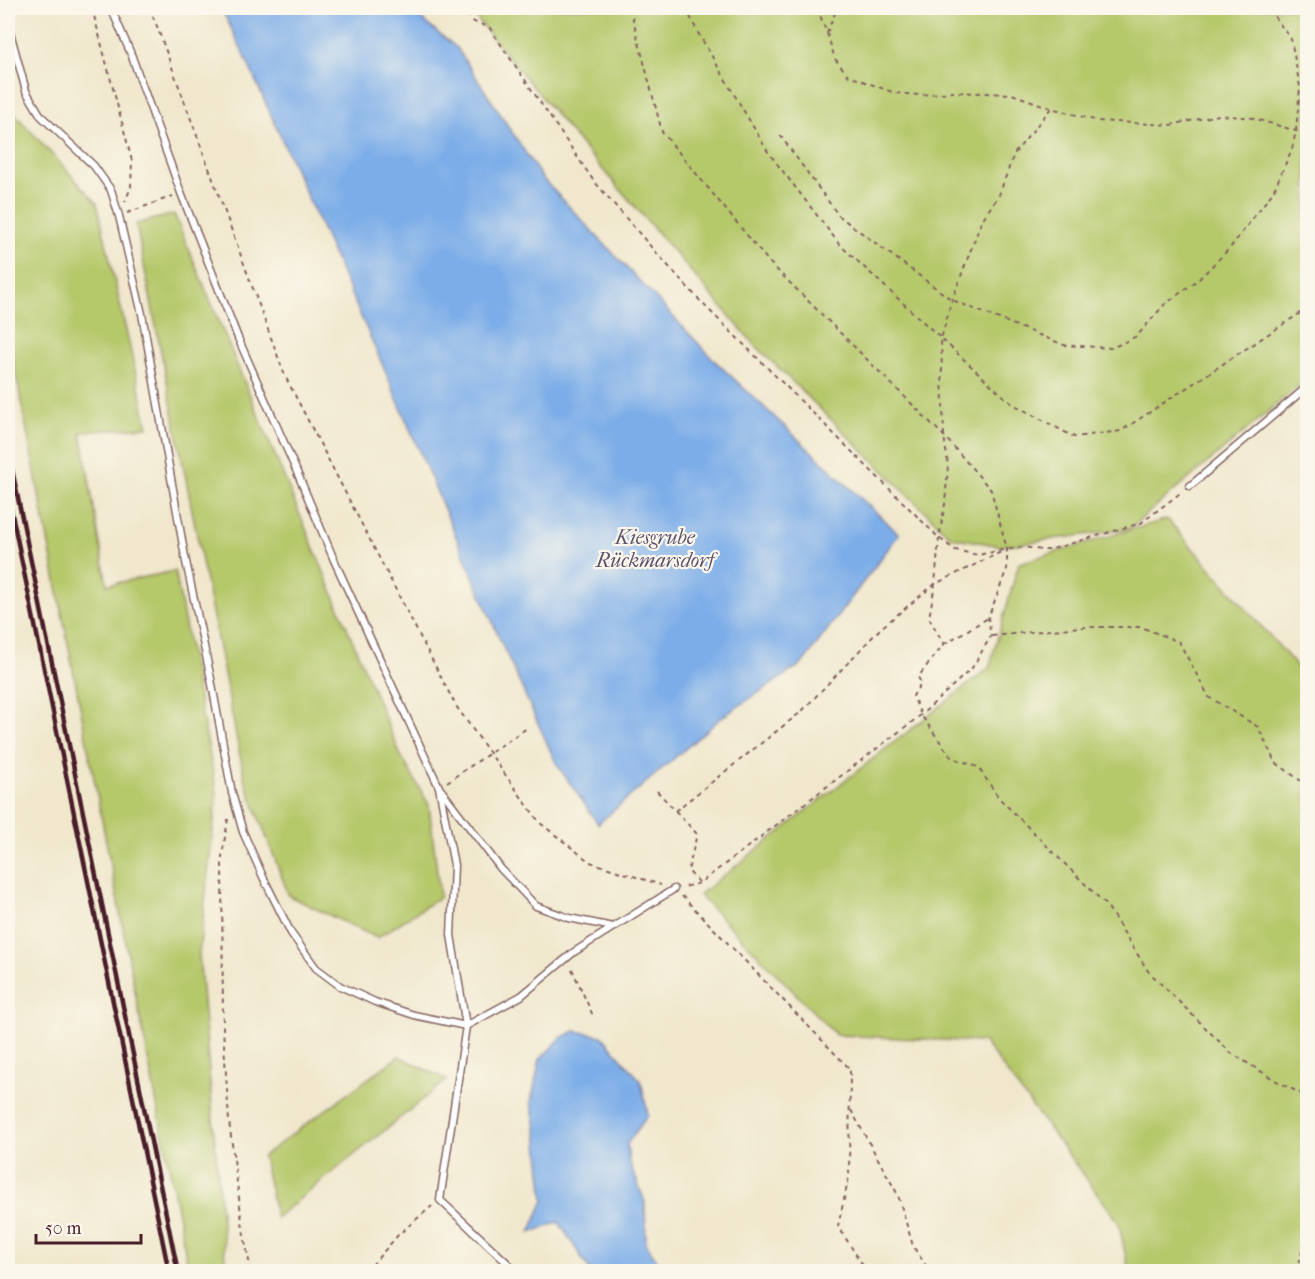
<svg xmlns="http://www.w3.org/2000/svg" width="1315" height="1279" font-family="'IM FELL French Canon',serif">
	<rect width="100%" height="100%" fill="#fbf7ec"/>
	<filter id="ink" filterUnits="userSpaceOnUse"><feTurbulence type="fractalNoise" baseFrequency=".0167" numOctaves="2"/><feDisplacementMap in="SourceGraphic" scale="12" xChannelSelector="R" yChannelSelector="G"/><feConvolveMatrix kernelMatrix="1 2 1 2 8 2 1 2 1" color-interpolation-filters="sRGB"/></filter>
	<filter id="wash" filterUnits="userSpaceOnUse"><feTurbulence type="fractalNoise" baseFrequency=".008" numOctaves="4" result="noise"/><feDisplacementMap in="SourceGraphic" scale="24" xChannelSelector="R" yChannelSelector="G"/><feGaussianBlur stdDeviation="1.35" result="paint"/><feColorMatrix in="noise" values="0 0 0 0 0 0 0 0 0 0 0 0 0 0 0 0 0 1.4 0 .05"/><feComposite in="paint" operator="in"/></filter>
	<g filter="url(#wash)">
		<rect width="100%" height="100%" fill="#f0e7cc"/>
		<g fill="#b5c86b" stroke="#80744b" stroke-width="1.5">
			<path d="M468,8H1307V379L1129,529L1001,546L951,537L753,343L572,134Z"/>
			<path d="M8,84L13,112L97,203L148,427L81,432L107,585L175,571L217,794L199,954L226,1271H189L8,333Z"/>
			<path d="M174,214L400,754L429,805L440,897L377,938L289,896L245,781L136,224Z"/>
			<path d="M1167,519L1307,678V1271H1129L1118,1221L984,1042L836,1035L699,895L989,668L1019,563Z"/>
			<path d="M399,1056L447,1080L276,1218L263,1156Z"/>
		</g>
		<g fill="#7dade8" stroke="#64668a" stroke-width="1.5">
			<path d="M221,8H407L457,48L542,178L715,361L899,534L802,664L722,717L598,824L556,763L501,642L380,359L241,48Z"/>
			<path d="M575,1031L602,1036L641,1081L648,1115L627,1144L629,1161L645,1202L646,1244L664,1271H590L559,1222L530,1233L544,1200L537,1134L531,1102L540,1059L562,1037Z"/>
		</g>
	</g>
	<g filter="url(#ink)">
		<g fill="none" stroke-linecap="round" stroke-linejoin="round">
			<g stroke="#846563" stroke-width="9">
				<g id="service">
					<path d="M111,8L131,54L181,193L238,338L300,479L334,560L439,787L454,865L451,935L466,1026L440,1200L517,1272"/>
					<path d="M8,25L26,91L41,116L94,166L111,190L119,216L142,314L185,557L211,679L232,793L243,832L264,879L291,933L316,968L340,986L375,1002L414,1015L466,1026L521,996L574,952L674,889"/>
					<path d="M1190,486L1308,386"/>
					<path d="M441,790L501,869L536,906L569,918L613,927"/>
				</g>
			</g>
			<g stroke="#846563" stroke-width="2" stroke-dasharray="4.5 4.5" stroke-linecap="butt">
				<path d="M92,8L132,161L131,187L125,202"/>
				<path d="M148,8L155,21L285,376L456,706L540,823L590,862L661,885"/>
				<path d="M460,8L474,22L489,27L593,180L652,248L702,303L939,538L955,550L978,555L1007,549"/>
				<path d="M630,8L662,132L769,262L944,436L991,490L1007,549V569L988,618L991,636L972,668L921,715L700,883L684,887"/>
				<path d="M686,8L697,31L768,152L840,245L1011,403L1074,437L1121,431L1308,308"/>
				<path d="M817,8L827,33L835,59L849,76L895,93L919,95L952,92L1012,94L1051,108L1098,121L1170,125L1219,115L1253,118L1296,131L1308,133"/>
				<path d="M827,33L835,13L844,8"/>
				<path d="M1051,108L1014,154L999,195L982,220L952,300L941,339L944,436L948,465L945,504L939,538L935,584L929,618L944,644L918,677L921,683L913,696L921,715L951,757L978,767L999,798L1107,906L1148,971L1231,1053L1280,1083L1308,1097"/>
				<path d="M780,135L839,216L952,300L1064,345L1112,348L1137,336L1164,305L1199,279L1230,248L1273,192L1292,149L1296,131L1300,87L1291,39L1268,8"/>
				<path d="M127,213L173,196"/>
				<path d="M1009,549L1024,547L1041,550H1049L1141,523L1183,491"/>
				<path d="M992,636L1081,627H1141L1179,642L1209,697L1258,727L1275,762L1308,786"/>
				<path d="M944,644L988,618"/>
				<path d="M447,782L527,728"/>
				<path d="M657,791L697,834L688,871L700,883"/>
				<path d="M675,811L801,712L881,628L935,584L1003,551"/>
				<path d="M228,819L222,856L223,1028L229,1121L243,1229L251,1272"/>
				<path d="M682,896L850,1069L849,1177L838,1226L867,1272"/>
				<path d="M572,969L594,1018"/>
				<path d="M851,1110L898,1195L913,1246L930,1272"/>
				<path d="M366,1272L399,1234L432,1206"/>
				<path d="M1297,1272L1308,1227"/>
			</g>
			<use href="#service" stroke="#fff" stroke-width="6"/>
			<g stroke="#4a1f2b" stroke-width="4.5">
				<path d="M8,450L178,1272"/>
				<path d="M8,495L169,1272"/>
			</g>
		</g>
	</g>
	<g text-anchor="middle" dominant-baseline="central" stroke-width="4.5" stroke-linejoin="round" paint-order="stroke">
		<g font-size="20" font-style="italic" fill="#5c516d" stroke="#fbf7ec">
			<text x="655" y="537">Kiesgrube<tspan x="655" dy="23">Rückmarsdorf</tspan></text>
		</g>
	</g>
	<rect width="1315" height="1279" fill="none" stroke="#fbf7ec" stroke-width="30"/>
	<path d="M36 1234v9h105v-9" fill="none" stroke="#4a1f2b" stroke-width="3"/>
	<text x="45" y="1234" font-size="18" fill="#4a1f2b" stroke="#fbf7ec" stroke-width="4.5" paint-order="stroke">50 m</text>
</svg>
